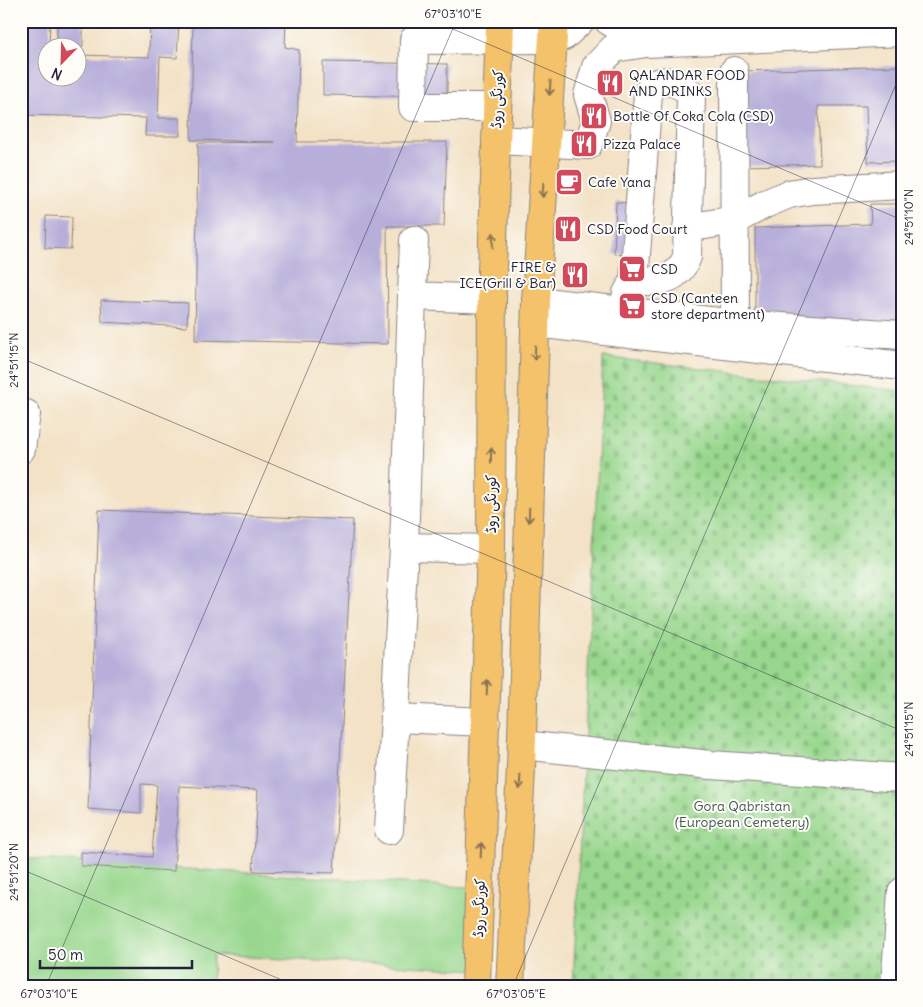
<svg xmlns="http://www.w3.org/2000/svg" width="923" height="1007" font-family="Delius,'Playpen Sans Arabic',sans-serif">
	<defs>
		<pattern id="cemetery-stones" width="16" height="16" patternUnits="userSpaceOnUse" patternTransform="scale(1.25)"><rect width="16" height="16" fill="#98d78d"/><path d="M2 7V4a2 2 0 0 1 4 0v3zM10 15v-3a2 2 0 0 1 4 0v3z" fill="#83b87b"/></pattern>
	</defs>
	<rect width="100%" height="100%" fill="#fdfcf7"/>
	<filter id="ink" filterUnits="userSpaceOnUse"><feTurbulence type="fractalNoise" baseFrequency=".02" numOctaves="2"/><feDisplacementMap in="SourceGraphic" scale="10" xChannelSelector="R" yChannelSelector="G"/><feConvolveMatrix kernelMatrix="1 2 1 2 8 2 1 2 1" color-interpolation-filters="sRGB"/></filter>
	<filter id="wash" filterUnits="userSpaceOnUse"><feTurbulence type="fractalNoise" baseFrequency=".0096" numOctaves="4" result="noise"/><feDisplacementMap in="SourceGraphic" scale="20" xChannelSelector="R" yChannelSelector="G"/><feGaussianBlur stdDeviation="1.12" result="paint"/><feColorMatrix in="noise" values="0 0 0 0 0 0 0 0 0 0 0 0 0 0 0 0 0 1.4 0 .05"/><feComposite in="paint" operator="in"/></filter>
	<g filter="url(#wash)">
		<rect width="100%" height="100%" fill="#f3e2c6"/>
		<path fill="#98d78d" stroke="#5d7c64" d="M21,858L480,888L476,970L213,955L212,986H21Z"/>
		<path fill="url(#cemetery-stones)" stroke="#5d7c64" d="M603,357L902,391V986H573Z"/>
		<g id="blocks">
			<g fill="#b7afda">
				<path d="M21,21H50L48,78H78V55L149,57L150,21H179L177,58L160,57L158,118H180V136H145L146,118L21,115Z"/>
				<path d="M57,21H83V46L57,45Z"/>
				<path d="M193,21H286L285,47L299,50L297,142H447L444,226H387L388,344L195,340L198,143L275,142L191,140Z"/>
				<path d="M334,21H376V24L334,23Z"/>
				<path d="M323,62L447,64V97L323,95Z"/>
				<path d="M902,66V161L868,162L866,106H818L820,164L743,166L741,71Z"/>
				<path d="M616,202L628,203L625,255L614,254Z"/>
				<path d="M870,204H902V320L755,324V228L871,224Z"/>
				<path d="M46,216L72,217L71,249L45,248Z"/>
				<path d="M101,300L188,303L187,327L102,322Z"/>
				<path d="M99,510L353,520L334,873L253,871L258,790L179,786L174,871L81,866V852L152,857L157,785L141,784V813L88,809Z"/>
				<path d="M211,982L301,984V986H210Z"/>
			</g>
		</g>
	</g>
	<g filter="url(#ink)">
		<use href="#blocks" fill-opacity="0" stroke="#8a8280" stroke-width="1"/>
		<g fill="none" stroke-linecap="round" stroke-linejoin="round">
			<g stroke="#8a8280" stroke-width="30">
				<g id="minor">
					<path d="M609,21L646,43"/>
					<path d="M734,71L735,324"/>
					<path d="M497,107H413L414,40L553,39L564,36L580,21"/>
					<path d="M496,140L588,145L596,121L588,95L596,67L614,48L646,43L902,32"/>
					<path d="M687,228L735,220L765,204L789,194L812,190L902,185"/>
					<path d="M414,240L412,296L492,299"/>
					<path d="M536,301L735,324L902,335"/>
					<path d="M624,311L627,293L634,281L648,94L652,85C666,78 683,82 691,96L687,257C677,282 657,282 634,281"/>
					<path d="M536,323L902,366"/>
					<path d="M21,413L26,414L21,449"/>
					<path d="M404,547L491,549"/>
					<path d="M395,718L486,722"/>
					<path d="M522,745L711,765L902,778"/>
					<path d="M389,830L404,547L412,296"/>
					<path d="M895,986L902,892"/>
				</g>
			</g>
			<g stroke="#8a8280" stroke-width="30">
				<g id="major">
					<path d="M476,986L491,549L492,272L500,21"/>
					<path d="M510,986L521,768L536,301L554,21"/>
				</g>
			</g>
			<use href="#minor" stroke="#fff" stroke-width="28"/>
			<use href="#major" stroke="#f3c26a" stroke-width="28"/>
		</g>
		<defs><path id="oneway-shaft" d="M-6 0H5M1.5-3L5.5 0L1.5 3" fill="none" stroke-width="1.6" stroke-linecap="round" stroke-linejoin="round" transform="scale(1.25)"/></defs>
		<g stroke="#8a7252">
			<use href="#oneway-shaft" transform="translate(550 88) rotate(94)"/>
			<use href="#oneway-shaft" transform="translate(543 190) rotate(93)"/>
			<use href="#oneway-shaft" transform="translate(493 240) rotate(-88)"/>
			<use href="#oneway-shaft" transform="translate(535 353) rotate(92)"/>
			<use href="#oneway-shaft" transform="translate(491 455) rotate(-90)"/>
			<use href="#oneway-shaft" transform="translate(529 515) rotate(92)"/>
			<use href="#oneway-shaft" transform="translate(487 687) rotate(-88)"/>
			<use href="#oneway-shaft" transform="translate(520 782) rotate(93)"/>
			<use href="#oneway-shaft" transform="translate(481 850) rotate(-88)"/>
		</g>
	</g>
	<path fill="none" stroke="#22223b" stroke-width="1" stroke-opacity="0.45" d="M434,21L902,220M21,358L902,731M21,869L296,986M46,986L456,21M513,986L902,70"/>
	<defs>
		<g id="restaurant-square" transform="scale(1.4375)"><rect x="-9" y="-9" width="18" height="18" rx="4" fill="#d1495b" stroke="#fdfcf7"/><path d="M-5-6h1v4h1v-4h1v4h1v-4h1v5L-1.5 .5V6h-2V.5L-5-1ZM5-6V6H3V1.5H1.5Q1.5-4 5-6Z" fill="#fff"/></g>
		<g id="cafe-square" transform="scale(1.4375)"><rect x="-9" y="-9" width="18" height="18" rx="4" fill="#d1495b" stroke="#fdfcf7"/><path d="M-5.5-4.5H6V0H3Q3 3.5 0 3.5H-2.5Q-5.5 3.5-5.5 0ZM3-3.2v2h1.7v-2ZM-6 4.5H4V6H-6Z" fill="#fff"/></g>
		<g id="supermarket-square" transform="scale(1.4375)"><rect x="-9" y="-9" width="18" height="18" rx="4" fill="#d1495b" stroke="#fdfcf7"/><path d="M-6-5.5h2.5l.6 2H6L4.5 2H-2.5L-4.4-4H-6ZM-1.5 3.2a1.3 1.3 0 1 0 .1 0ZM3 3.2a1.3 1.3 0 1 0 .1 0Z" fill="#fff"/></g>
	</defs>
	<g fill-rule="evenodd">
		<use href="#restaurant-square" x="610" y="83"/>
		<use href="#restaurant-square" x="594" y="116"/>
		<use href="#restaurant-square" x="584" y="144"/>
		<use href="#cafe-square" x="569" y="182"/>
		<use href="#restaurant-square" x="568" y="229"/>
		<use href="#supermarket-square" x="632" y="269"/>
		<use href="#restaurant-square" x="575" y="275"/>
		<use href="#supermarket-square" x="632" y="306"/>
	</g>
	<g text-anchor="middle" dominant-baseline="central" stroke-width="4" stroke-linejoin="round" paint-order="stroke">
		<g font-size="14" fill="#22223b" stroke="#fdfcf7" text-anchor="start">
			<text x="629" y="75">QALANDAR FOOD<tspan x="629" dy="16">AND DRINKS</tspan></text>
			<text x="613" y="116">Bottle Of Coka Cola (CSD)</text>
			<text x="603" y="144">Pizza Palace</text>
			<text x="588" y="182">Cafe Yana</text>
			<text x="587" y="229">CSD Food Court</text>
			<text x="556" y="267" text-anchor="end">FIRE &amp;<tspan x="556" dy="16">ICE(Grill &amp; Bar)</tspan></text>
			<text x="651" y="269">CSD</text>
			<text x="651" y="298">CSD (Canteen<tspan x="651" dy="16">store department)</tspan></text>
		</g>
		<g font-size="14" fill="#22223b" stroke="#fdfcf7">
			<text transform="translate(497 99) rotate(-88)">کورنگی روڈ</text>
			<text transform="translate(491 504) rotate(-90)">کورنگی روڈ</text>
			<text transform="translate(479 908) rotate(-88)">کورنگی روڈ</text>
		</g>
		<g font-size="14" fill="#455854" stroke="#fdfcf7">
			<text x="742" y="806">Gora Qabristan<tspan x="742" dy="16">(European Cemetery)</tspan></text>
		</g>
	</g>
	<rect width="923" height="1007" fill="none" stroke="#fdfcf7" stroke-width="55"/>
	<g transform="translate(62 62) rotate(203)"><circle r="24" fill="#fdfcf7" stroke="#a5a5ac"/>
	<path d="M0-4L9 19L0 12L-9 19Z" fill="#d1495b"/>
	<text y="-8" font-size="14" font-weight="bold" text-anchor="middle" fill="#22223b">N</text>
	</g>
	<path d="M40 960v8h152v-8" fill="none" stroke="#22223b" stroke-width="2.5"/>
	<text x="48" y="960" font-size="15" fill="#22223b" stroke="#fdfcf7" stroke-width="4" paint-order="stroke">50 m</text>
	<rect x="28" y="28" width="868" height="952" fill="none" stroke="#22223b" stroke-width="2"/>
	<g font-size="12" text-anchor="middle" fill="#22223b">
		<text x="453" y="18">67°03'10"E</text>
		<text transform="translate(909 217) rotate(-90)" y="4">24°51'10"N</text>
		<text transform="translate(14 360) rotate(-90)" y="4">24°51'15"N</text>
		<text transform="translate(909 729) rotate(-90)" y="4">24°51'15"N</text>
		<text transform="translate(14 872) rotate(-90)" y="4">24°51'20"N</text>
		<text x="49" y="998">67°03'10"E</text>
		<text x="516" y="998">67°03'05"E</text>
	</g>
</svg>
